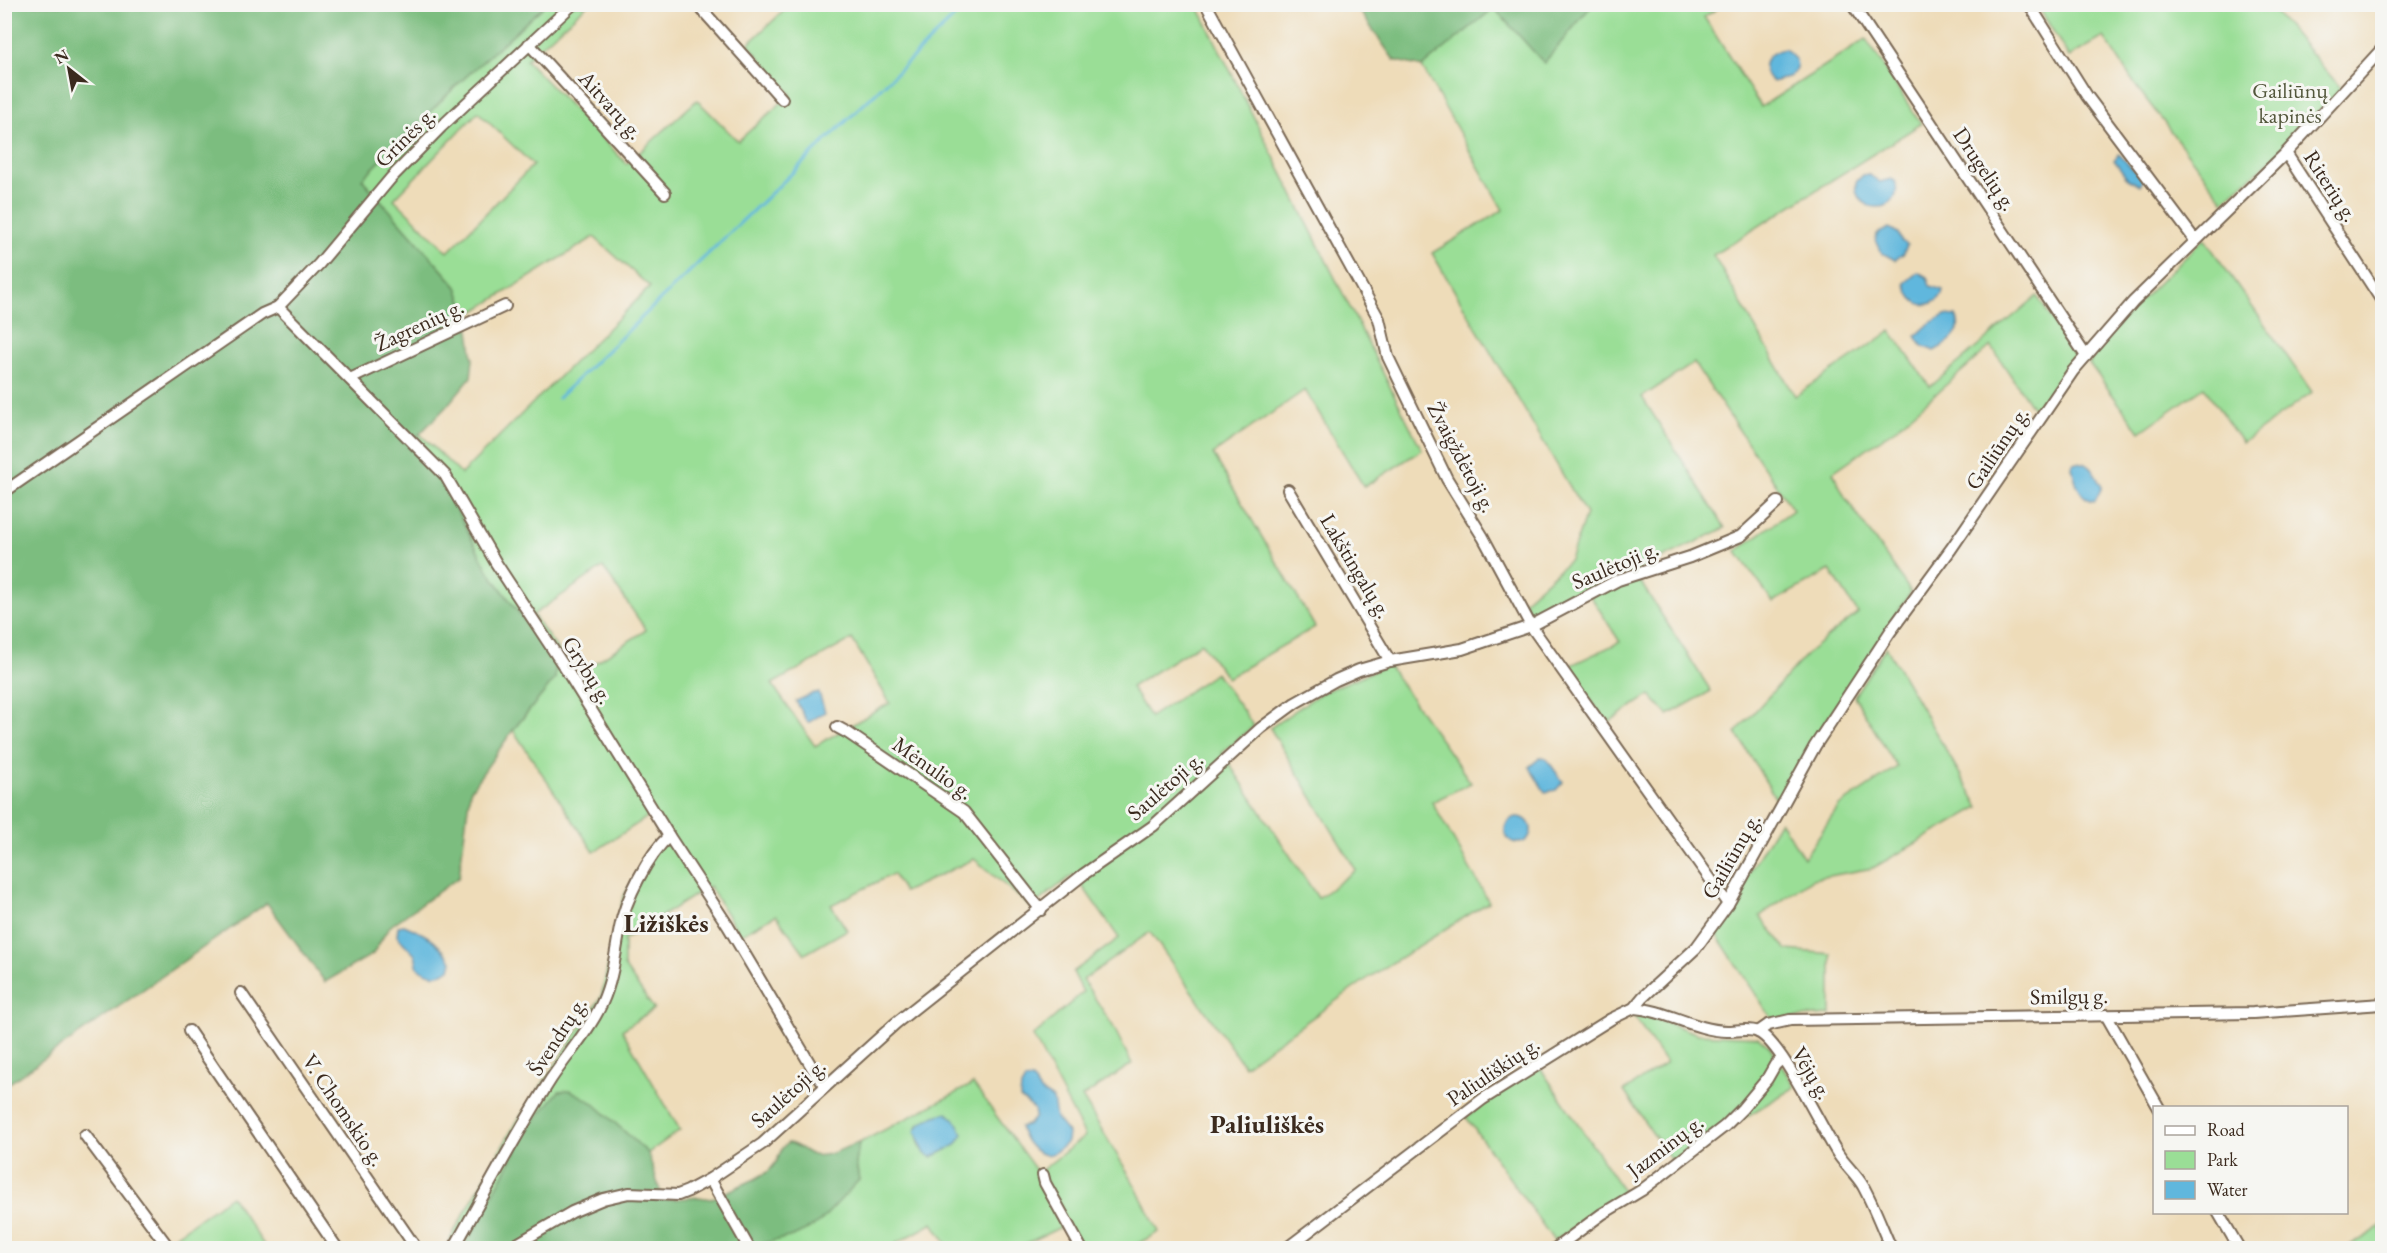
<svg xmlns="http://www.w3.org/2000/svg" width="2387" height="1253" font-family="'EB Garamond',serif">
	<rect width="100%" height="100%" fill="#f6f6f2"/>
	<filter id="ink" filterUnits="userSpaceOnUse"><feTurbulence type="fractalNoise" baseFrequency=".0167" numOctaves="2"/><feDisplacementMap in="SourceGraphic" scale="12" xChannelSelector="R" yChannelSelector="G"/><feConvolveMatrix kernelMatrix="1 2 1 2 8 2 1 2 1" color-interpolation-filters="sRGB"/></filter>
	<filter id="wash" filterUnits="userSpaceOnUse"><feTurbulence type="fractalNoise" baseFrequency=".008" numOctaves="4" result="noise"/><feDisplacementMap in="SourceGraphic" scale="24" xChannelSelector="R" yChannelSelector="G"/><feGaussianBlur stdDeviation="1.35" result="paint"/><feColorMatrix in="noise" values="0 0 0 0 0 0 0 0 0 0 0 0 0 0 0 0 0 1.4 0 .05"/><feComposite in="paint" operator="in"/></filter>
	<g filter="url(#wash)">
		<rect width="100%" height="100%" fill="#eedcb9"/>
		<g fill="#9ade96" stroke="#6a845a" stroke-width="1.5" fill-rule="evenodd">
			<path d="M545,5H587L526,60L627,164L697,100L738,141L791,94L748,44L790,5H1197L1422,450L1364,487L1305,390L1213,454L1315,627L1227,678L1201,643L1131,687L1150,717L1216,673L1254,726L1222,753L1318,898L1356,870L1270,728L1321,693L1388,665L1471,783L1432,802L1489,902L1371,976L1244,1066L1150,932L1083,980L1113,1026L1132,1064L1082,1097L1131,1178L1159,1232L1130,1248H1075L1063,1226L1017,1248H949L933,1223L888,1248H745L859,1180L856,1163L859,1143L973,1084L1038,1173L1085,1136L1033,1036L1083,992L1073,972L1119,938L1074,874L1031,907L974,859L904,892L893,874L831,905L847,930L805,954L776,915L740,935L709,886L624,940V966L654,1009L622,1030L680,1130L648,1153L592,1102L529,1127L464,1248H445L514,1126L601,997L623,897L660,838L649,816L594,852L513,730L555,679L556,664L489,572L442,482L407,446L420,434L461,474L650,287L594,237L467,316L457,287L362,179L458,84ZM478,112L533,165L448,252L394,199ZM603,567L646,630L576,675L533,615ZM852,639L890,703L815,746L772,684ZM935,1116L956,1145L932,1157C919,1151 916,1139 918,1125Z"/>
			<path d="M1592,5H1723L1704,17L1761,107L1866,39L1921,124L1713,255L1795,396L1891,331L1930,387L2037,296L2078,359L2038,416L1991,346L1895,429L1833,472L1845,497L1911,592L1805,753L1779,804L1736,732L1810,651L1858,613L1830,570L1773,602L1736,551L1793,510L1694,363L1642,397L1725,528L1634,572L1711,691L1668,715L1650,695L1607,723L1567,667L1620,642L1588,592L1534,619L1524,601L1570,560L1586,514L1432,253L1503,210L1422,67L1494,8L1544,62Z"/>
			<path d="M2037,5H2269L2341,88L2289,144L2224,201L2136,86L2104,37L2069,57Z"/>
			<path d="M2204,238L2312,392L2242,443L2204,387L2140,432L2089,363L2122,319Z"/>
			<path d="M1886,647L1979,807L1873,868L1812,879L1760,916L1787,950L1831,954V1015L1772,1019L1714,931L1780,821L1804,858L1839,806L1897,767L1854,696Z"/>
			<path d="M1637,1012L1698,1034L1758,1037L1770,1047L1795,1087L1672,1162L1624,1091L1666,1063L1632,1013Z"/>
			<path d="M1539,1066L1624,1192L1554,1241L1466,1117Z"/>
			<path d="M231,1196L266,1248H174L168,1241Z"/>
			<path d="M2382,1226V1248H2347Z"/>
		</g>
		<g fill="#7bbd7f" stroke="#5b744e" stroke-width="1.5">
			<path d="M5,5H545L458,84L362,179L457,287L467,316L473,359L471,377L446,407L408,446L442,482L489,572L556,664L555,679L513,730L470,791L459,877L389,927L373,954L325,982L267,903L5,1086Z"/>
			<path d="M1323,5H1592L1544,63L1494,8L1422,67L1394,60L1359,10L1324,7Z"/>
			<path d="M570,1090L592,1102L648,1153L663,1200L699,1197L711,1199L755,1179L769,1171L777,1161L782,1148L788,1143C801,1145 805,1154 814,1155C829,1158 845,1146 859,1143L856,1163L859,1180L818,1224L793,1236L745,1248H464L529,1127L559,1091Z"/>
		</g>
		<g fill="#60b7dd" stroke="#4e707e" stroke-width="1.5">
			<path d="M1785,49L1796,60L1797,68L1791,76L1773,82C1757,69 1766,51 1785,49Z"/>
			<path d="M2119,154L2143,180L2140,186L2128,179L2114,160Z"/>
			<path d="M1868,174L1880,182L1891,179L1895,181C1906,214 1852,217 1856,182L1863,175Z"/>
			<path d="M1889,228L1898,233L1901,241L1907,245L1904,253L1895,260L1882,253L1876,240L1877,234Z"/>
			<path d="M1918,272L1927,277L1930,286L1943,290C1942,302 1924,309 1915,301C1910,297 1907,290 1905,283Z"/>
			<path d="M1945,315L1956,316C1965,333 1947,344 1934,351L1922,346L1916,336L1930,323Z"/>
			<path d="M2077,462C2092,463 2095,476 2102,487L2095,501C2079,500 2075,480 2072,467L2073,463Z"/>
			<path d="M814,693H819L825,712L808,723L796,701Z"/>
			<path d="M1541,757L1546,758L1563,782L1556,790L1545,792L1529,767Z"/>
			<circle cx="1518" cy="830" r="13"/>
			<path d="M404,925C428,935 436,940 452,961L450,969C438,977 430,976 418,968L415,955L397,936L398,926Z"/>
			<path d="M1032,1079L1040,1091L1053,1099L1056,1118L1068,1133L1067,1142C1063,1146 1057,1152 1051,1154C1036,1158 1023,1140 1020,1127L1029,1124L1035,1117L1034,1109L1020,1098L1021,1087L1025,1080Z"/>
			<path d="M947,1113L955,1120L963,1134L956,1145L932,1157L925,1154L915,1131C921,1120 936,1115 947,1113Z"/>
		</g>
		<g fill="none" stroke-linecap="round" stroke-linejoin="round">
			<path stroke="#60b7dd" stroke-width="3" d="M558,398L968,4"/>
		</g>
	</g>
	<g filter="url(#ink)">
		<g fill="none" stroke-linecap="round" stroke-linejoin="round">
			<g stroke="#7a6854" stroke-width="14">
				<g id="minor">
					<path d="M697,4L782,99"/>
					<path d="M1206,4L1379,319L1388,357L1447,479L1483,537L1531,626L1728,904"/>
					<path d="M1852,4L2086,356"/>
					<path d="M2029,4L2087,96L2195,240"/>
					<path d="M529,44L665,193"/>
					<path d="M2286,153L2382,301"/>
					<path d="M278,307L445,475L496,563L567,671L669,836L728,926L816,1074L825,1085"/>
					<path d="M350,379L505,306"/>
					<path d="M1288,490L1390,661"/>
					<path d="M4,492L262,314L278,307L319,264L391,178L441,127L573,4"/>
					<path d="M837,727L848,733L964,812L1041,910"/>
					<path d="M241,993L416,1248"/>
					<path d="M1634,1008C1666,1010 1694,1030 1727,1031C1737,1031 1749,1028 1758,1032C1782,1043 1821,1128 1838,1154C1845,1165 1856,1174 1863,1186C1874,1206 1882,1228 1891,1248"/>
					<path d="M2106,1015L2159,1108"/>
					<path d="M189,1031L337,1248"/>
					<path d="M1758,1032L1768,1025L1790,1020L2253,1013L2382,1004"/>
					<path d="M85,1135L169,1248"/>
					<path d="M1043,1175L1045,1183L1081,1248"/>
					<path d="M710,1179L749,1248"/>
					<path d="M2218,1212L2239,1248"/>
					<path d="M454,1248C486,1191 516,1134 551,1079C567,1055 591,1028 602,1003C613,979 615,953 620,928C625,900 648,855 669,836"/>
					<path d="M510,1248L572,1212L603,1199L629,1193L678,1195L688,1191L710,1179L762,1144L896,1023L1084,874L1153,826L1261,728L1295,703L1336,680L1359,670L1390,661L1462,649L1531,626L1618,580L1690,557L1741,536L1778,502"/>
					<path d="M1287,1248L1483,1099L1611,1019L1634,1008L1643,997L1696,948L1728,904L1815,746L1890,632L1951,549L2073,371L2133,302L2286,153L2382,49"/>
					<path d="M1556,1248L1602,1214L1642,1190L1725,1126L1742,1109L1767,1079L1775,1065L1782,1059"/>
				</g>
			</g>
			<use href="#minor" stroke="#fff" stroke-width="10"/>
		</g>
	</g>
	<g text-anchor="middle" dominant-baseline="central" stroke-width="6" stroke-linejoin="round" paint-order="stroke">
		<g font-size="22" fill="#53573c" stroke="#f6f6f2">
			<text x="2290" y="90">Gailiūnų<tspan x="2290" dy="25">kapinės</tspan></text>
		</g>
		<g font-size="22" fill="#3b2a1e" stroke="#f6f6f2">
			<text transform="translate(611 105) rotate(48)">Aitvarų g.</text>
			<text transform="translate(405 137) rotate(-45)">Grinės g.</text>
			<text transform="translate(1985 169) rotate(56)">Drugelių g.</text>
			<text transform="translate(2331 186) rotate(57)">Riterių g.</text>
			<text transform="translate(419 325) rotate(-25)">Žagrenių g.</text>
			<text transform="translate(1997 448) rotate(-56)">Gailiūnų g.</text>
			<text transform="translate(1462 457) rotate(62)">Žvaigždėtoji g.</text>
			<text transform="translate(1615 565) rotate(-23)">Saulėtoji g.</text>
			<text transform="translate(1356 566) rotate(59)">Lakštingalų g.</text>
			<text transform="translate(588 670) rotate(58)">Grybų g.</text>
			<text transform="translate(933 768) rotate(35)">Mėnulio g.</text>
			<text transform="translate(1165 786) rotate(-41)">Saulėtoji g.</text>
			<text transform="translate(1731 856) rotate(-60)">Gailiūnų g.</text>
			<text transform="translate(2069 996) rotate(-1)">Smilgų g.</text>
			<text transform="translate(557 1036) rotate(-57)">Švendrų g.</text>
			<text transform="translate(1493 1071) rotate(-34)">Paliuliškių g.</text>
			<text transform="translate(1812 1073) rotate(59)">Vėjų g.</text>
			<text transform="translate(788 1093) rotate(-42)">Saulėtoji g.</text>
			<text transform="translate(344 1110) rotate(56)">V. Chomskio g.</text>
			<text transform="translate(1665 1146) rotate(-37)">Jazminų g.</text>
		</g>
		<g font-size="26" font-weight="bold" fill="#3b2a1e" stroke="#f6f6f2">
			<text x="666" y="923">Ližiškės</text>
			<text x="1267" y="1124">Paliuliškės</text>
		</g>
	</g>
	<rect width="2387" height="1253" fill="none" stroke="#f6f6f2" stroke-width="24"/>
	<rect x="2153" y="1106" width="195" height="108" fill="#f6f6f2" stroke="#aba49d" stroke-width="1.5"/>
	<rect x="2165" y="1126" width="30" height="9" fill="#ffffff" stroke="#aba49d" stroke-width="1.5"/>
	<text x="2207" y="1136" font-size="18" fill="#3b2a1e">Road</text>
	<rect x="2165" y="1151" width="30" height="18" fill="#9ade96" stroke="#aba49d" stroke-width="1.5"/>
	<text x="2207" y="1166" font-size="18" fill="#3b2a1e">Park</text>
	<rect x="2165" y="1181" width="30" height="18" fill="#60b7dd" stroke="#aba49d" stroke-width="1.5"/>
	<text x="2207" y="1196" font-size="18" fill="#3b2a1e">Water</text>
	<g transform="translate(69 69) rotate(329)" stroke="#f6f6f2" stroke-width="4.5" paint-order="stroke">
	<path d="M0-4.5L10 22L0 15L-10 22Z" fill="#3b2a1e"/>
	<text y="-9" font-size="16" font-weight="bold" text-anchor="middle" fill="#3b2a1e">N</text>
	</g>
</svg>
